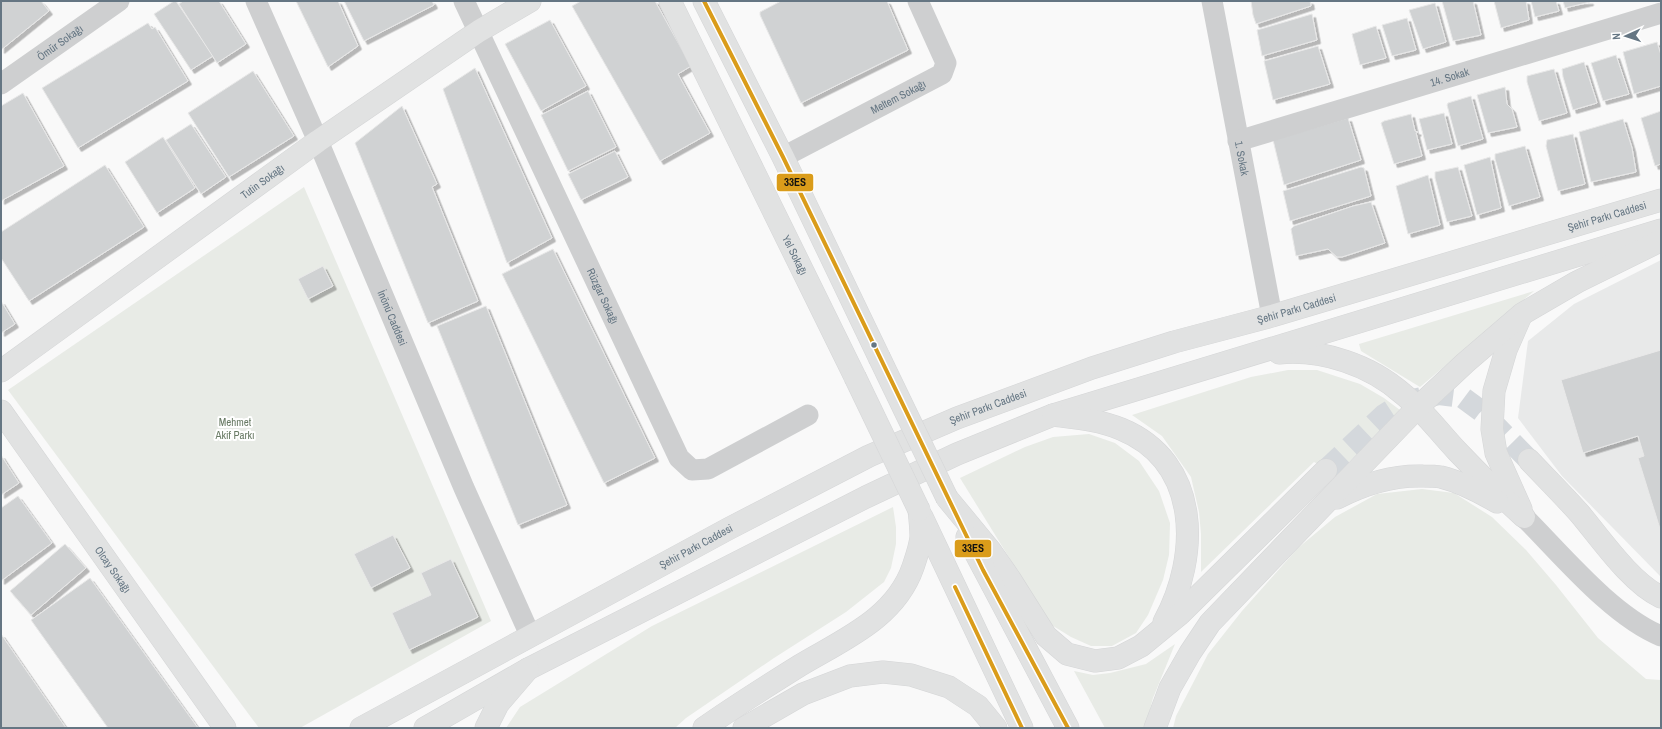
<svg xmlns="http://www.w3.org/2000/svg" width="1662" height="729" font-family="'Archivo Narrow',sans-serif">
	<defs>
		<filter id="shadow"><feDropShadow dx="3.5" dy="3.5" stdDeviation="0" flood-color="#0004"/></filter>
	</defs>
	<rect width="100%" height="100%" fill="#f9f9f9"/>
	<path fill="#e8e9e9" d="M1661,260V577L1562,476L1518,418L1528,341L1574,304Z"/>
	<g fill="#e8ebe6">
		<path d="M304,187L491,621L300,728H259L8,390Z"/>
		<path d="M1534,291L1420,387L1361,351L1359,344Z"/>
		<path d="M1288,370H1317L1360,384L1384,398L1400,410L1337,474L1314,462L1201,572V534L1199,512L1191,477L1162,436L1132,415L1251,377Z"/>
		<path d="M1089,434L1115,443L1139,461L1159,491L1170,523L1169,555L1163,580L1148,615L1136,633L1112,646H1091L1071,637L1050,624L960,478L1025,447L1053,437Z"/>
		<path d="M1422,489L1454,493L1492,517L1526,550L1556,585L1598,638L1646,679L1661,680V728H1173L1176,716L1208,654L1242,611L1298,548L1335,517L1377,494Z"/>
		<path d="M893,507L896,527V544L891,568L884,582L846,612L774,658L686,718L675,728H506L520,707L652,626Z"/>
		<path d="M1175,644L1153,698L1145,728H1105L1074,671L1093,675L1110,673L1146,664Z"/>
	</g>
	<g fill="#d0d2d3" stroke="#e8e8e8" filter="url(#shadow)">
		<path d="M1,1H41L49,11L1,50Z"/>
		<path d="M174,1H176L213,56L191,70L154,14Z"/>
		<path d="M183,1H219L246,44L217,63L179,4Z"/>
		<path d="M296,1H338L358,46L328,67Z"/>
		<path d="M344,1H432L434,5L364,41Z"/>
		<path d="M581,1H655L691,66L678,74L710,133L660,161L572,6Z"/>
		<path d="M781,1H887L908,50L801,103L760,15V12Z"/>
		<path d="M1251,1H1310L1311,6L1256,24L1253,15Z"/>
		<path d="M1442,1H1473L1481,35L1453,41Z"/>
		<path d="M1494,1H1526L1529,20L1501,28Z"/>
		<path d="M1531,1H1556L1559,11L1535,17Z"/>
		<path d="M1563,1H1590V2L1565,8Z"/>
		<path d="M1435,3L1446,42L1423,49L1409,10Z"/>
		<path d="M1312,14L1317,40L1262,56L1257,30Z"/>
		<path d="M1407,18L1416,50L1392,56L1382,25Z"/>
		<path d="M550,20L586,86L541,111L505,44Z"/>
		<path d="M148,23L152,29L155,27L188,81L78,148L42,88Z"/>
		<path d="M1376,26L1386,58L1360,65L1352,34Z"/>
		<path d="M1657,42L1661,55V86L1634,94L1623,52Z"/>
		<path d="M1318,46L1330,84L1273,100L1264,61Z"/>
		<path d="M1616,55L1629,94L1603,101L1591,63Z"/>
		<path d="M1584,62L1597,103L1573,110L1563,77L1562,69Z"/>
		<path d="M475,68L552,238L507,263L443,89Z"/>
		<path d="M1554,69L1567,113L1539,121L1527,82V76Z"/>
		<path d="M253,71L294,136L229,177L188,113Z"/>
		<path d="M1505,87L1507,104L1512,109L1517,127L1488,133L1477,95Z"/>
		<path d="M588,91L616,147L568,171L541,115Z"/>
		<path d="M23,93L64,166L1,201V106Z"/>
		<path d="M1471,96L1483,139L1458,146L1447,105L1448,103Z"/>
		<path d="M402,106L437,184L432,187L478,301L428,323L355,143Z"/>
		<path d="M1661,111V164L1655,166L1641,118Z"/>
		<path d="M1444,113L1452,144L1427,150L1419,119Z"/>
		<path d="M1411,114L1415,131L1418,132L1416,133L1422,156L1394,164L1381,123L1384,121Z"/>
		<path d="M1348,118L1361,160L1284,185L1273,140Z"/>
		<path d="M1623,119L1632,148L1636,172L1591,182L1579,132Z"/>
		<path d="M191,124L226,177L201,194L166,140Z"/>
		<path d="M1573,134L1585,184L1558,191L1546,146L1547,140Z"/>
		<path d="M163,137L195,188L157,213L125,162Z"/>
		<path d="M1525,146L1540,197L1509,206L1495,159V154Z"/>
		<path d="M615,151L628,177L581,200L568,174Z"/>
		<path d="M1490,157L1501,208L1477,215L1464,165Z"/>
		<path d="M105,165L144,227L29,301L1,258V232Z"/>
		<path d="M1361,167L1364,168L1371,196L1290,221L1283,191Z"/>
		<path d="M1458,167L1472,216L1447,222L1435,178V172Z"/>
		<path d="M1428,175L1440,225L1408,234L1396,186Z"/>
		<path d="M1371,202L1385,243L1342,257H1337L1328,249L1296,256L1291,229L1294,226L1353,206Z"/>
		<path d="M553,249L655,458L604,483L502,274Z"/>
		<path d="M323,266L333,286L308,299L298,279Z"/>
		<path d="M1,301L15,324L1,333Z"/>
		<path d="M486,306L567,505L518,525L437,326Z"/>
		<path d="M1661,350V532L1638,458L1644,456L1638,436L1583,453L1561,380Z"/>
		<path d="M1,455L19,483L1,495Z"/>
		<path d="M18,496L52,543L1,581V508Z"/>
		<path d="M393,535L410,568L371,588L354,554Z"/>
		<path d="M65,544L86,568L31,615L10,591Z"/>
		<path d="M451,559L478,617L409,650L392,613L431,595L421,573Z"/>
		<path d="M90,578L198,728H108L31,620Z"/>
		<path d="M1,634L66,728H1Z"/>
	</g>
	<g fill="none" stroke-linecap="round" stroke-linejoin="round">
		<path stroke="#d4d8dc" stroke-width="22" stroke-dasharray="22 11" stroke-linecap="butt" d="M1326,470L1384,415L1404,402L1439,394L1462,397L1481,411L1529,460"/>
		<g stroke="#d5d6d7" stroke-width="23">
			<g id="secondary">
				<path d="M1520,318L1506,350L1494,391L1492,429L1496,453L1521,509"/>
				<path d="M1279,353C1323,349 1370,365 1403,394C1424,411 1439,432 1457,451C1479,474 1501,496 1524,517"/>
				<path id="s7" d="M1,371L318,141L479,31L530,1"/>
				<path id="s8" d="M1,411L225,728"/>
				<path d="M1337,498C1364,484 1392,475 1423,476C1428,476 1435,476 1441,477C1461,482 1480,492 1497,502"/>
				<path id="s9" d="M361,728L728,529L869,456L957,418L1092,368L1174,342L1272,316L1661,200"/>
				<path d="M425,728L528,669L866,497L957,454L1053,415L1661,230"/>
				<path d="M1155,728L1170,688L1190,653L1210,623L1418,407L1465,363L1522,314L1577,282L1658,242"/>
			</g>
		</g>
		<g stroke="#d5d6d7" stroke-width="23">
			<g id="primary">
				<path id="s10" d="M670,1L855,377"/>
				<path d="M704,1L783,157L879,357"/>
				<path d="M1053,415C1076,418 1099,420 1121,429C1201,462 1200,556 1164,622"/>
				<path d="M1529,460C1546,478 1564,496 1580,514C1601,539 1631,583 1661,597"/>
				<path d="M947,498L990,550L1010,579L1046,636L1067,654L1095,661L1118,658L1141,646L1180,614L1326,470"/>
				<path d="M922,517L1022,728"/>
				<path d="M967,537L1068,728"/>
				<path d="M486,728L498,704L528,669"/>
				<path d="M704,728C735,706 767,686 799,666C842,640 895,619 913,567C916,558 920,547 921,537C921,529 920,519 919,510"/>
				<path d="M744,728L803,694L850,676L883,672L911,675L949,687L978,706L996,728"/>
			</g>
		</g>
		<g stroke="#cecfd0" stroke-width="21">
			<path id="s1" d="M256,1L318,141L464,488L530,635"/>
			<path id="s2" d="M464,1L679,458L692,470L708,469L808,415"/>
			<path id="s3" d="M1212,1L1272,316"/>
			<path id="s4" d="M1,84L119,1"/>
			<path id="s5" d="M1238,141L1661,13"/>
			<path id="s6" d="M783,157L942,74L946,63L918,1"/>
			<path d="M1524,517C1562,555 1612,616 1661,636"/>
		</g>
		<use href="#secondary" stroke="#e1e2e2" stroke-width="22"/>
		<use href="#primary" stroke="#e1e2e2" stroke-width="22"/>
		<g stroke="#d5d6d7" stroke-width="23" stroke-linecap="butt">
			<g id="primary-bridge">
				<path d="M879,357L947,498"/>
				<path d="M855,377L919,510"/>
			</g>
		</g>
		<use href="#primary-bridge" stroke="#e1e2e2" stroke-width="22"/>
		<g stroke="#fff" stroke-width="7">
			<g id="bus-1">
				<path d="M704,1L783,157L983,570L1068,728"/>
				<path d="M955,587L1022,728"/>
			</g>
		</g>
		<use href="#bus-1" stroke="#da9c1a" stroke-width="4"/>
	</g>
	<circle fill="#657683" stroke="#fff" stroke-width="1.5" cx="874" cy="345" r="3.5"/>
	<g text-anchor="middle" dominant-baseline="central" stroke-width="4" stroke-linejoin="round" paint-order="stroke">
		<g font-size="11" fill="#657683" stroke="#fff">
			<text stroke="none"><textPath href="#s4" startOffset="72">Ömür Sokağı</textPath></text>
			<text stroke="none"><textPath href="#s5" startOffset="221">14. Sokak</textPath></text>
			<text stroke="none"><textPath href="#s6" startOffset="130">Meltem Sokağı</textPath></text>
			<text stroke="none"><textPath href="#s3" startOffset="160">1. Sokak</textPath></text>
			<text stroke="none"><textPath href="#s7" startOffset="323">Tutin Sokağı</textPath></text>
			<text stroke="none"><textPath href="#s9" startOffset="1353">Şehir Parkı Caddesi</textPath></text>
			<text stroke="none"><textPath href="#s10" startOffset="283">Yel Sokağı</textPath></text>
			<text stroke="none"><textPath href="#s2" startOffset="326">Rüzgar Sokağı</textPath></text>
			<text stroke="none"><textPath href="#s9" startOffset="1029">Şehir Parkı Caddesi</textPath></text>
			<text stroke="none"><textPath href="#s1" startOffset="345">İnönü Caddesi</textPath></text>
			<text stroke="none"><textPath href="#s9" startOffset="705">Şehir Parkı Caddesi</textPath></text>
			<text stroke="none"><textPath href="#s9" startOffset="381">Şehir Parkı Caddesi</textPath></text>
			<text stroke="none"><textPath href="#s8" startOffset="194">Olcay Sokağı</textPath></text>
		</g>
		<g font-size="11" fill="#687a64" stroke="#fff">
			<text x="235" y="422">Mehmet<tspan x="235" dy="13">Akif Parkı</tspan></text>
		</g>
	</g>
	<g stroke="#fff" stroke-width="1.5">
		<rect x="776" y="173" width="38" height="19" rx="4" fill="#da9c1a"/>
		<rect x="954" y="539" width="38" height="19" rx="4" fill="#da9c1a"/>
	</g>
	<g font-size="11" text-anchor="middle" font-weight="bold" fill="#111">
		<text x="795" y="186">33ES</text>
		<text x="973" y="552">33ES</text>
	</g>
	<rect width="1662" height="729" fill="none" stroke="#657683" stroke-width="4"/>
	<g transform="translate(1626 36) rotate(267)" stroke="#ffffff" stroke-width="3" paint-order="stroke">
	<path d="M0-3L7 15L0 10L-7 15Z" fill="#657683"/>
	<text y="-6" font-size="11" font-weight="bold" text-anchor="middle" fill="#657683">N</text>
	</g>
</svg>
